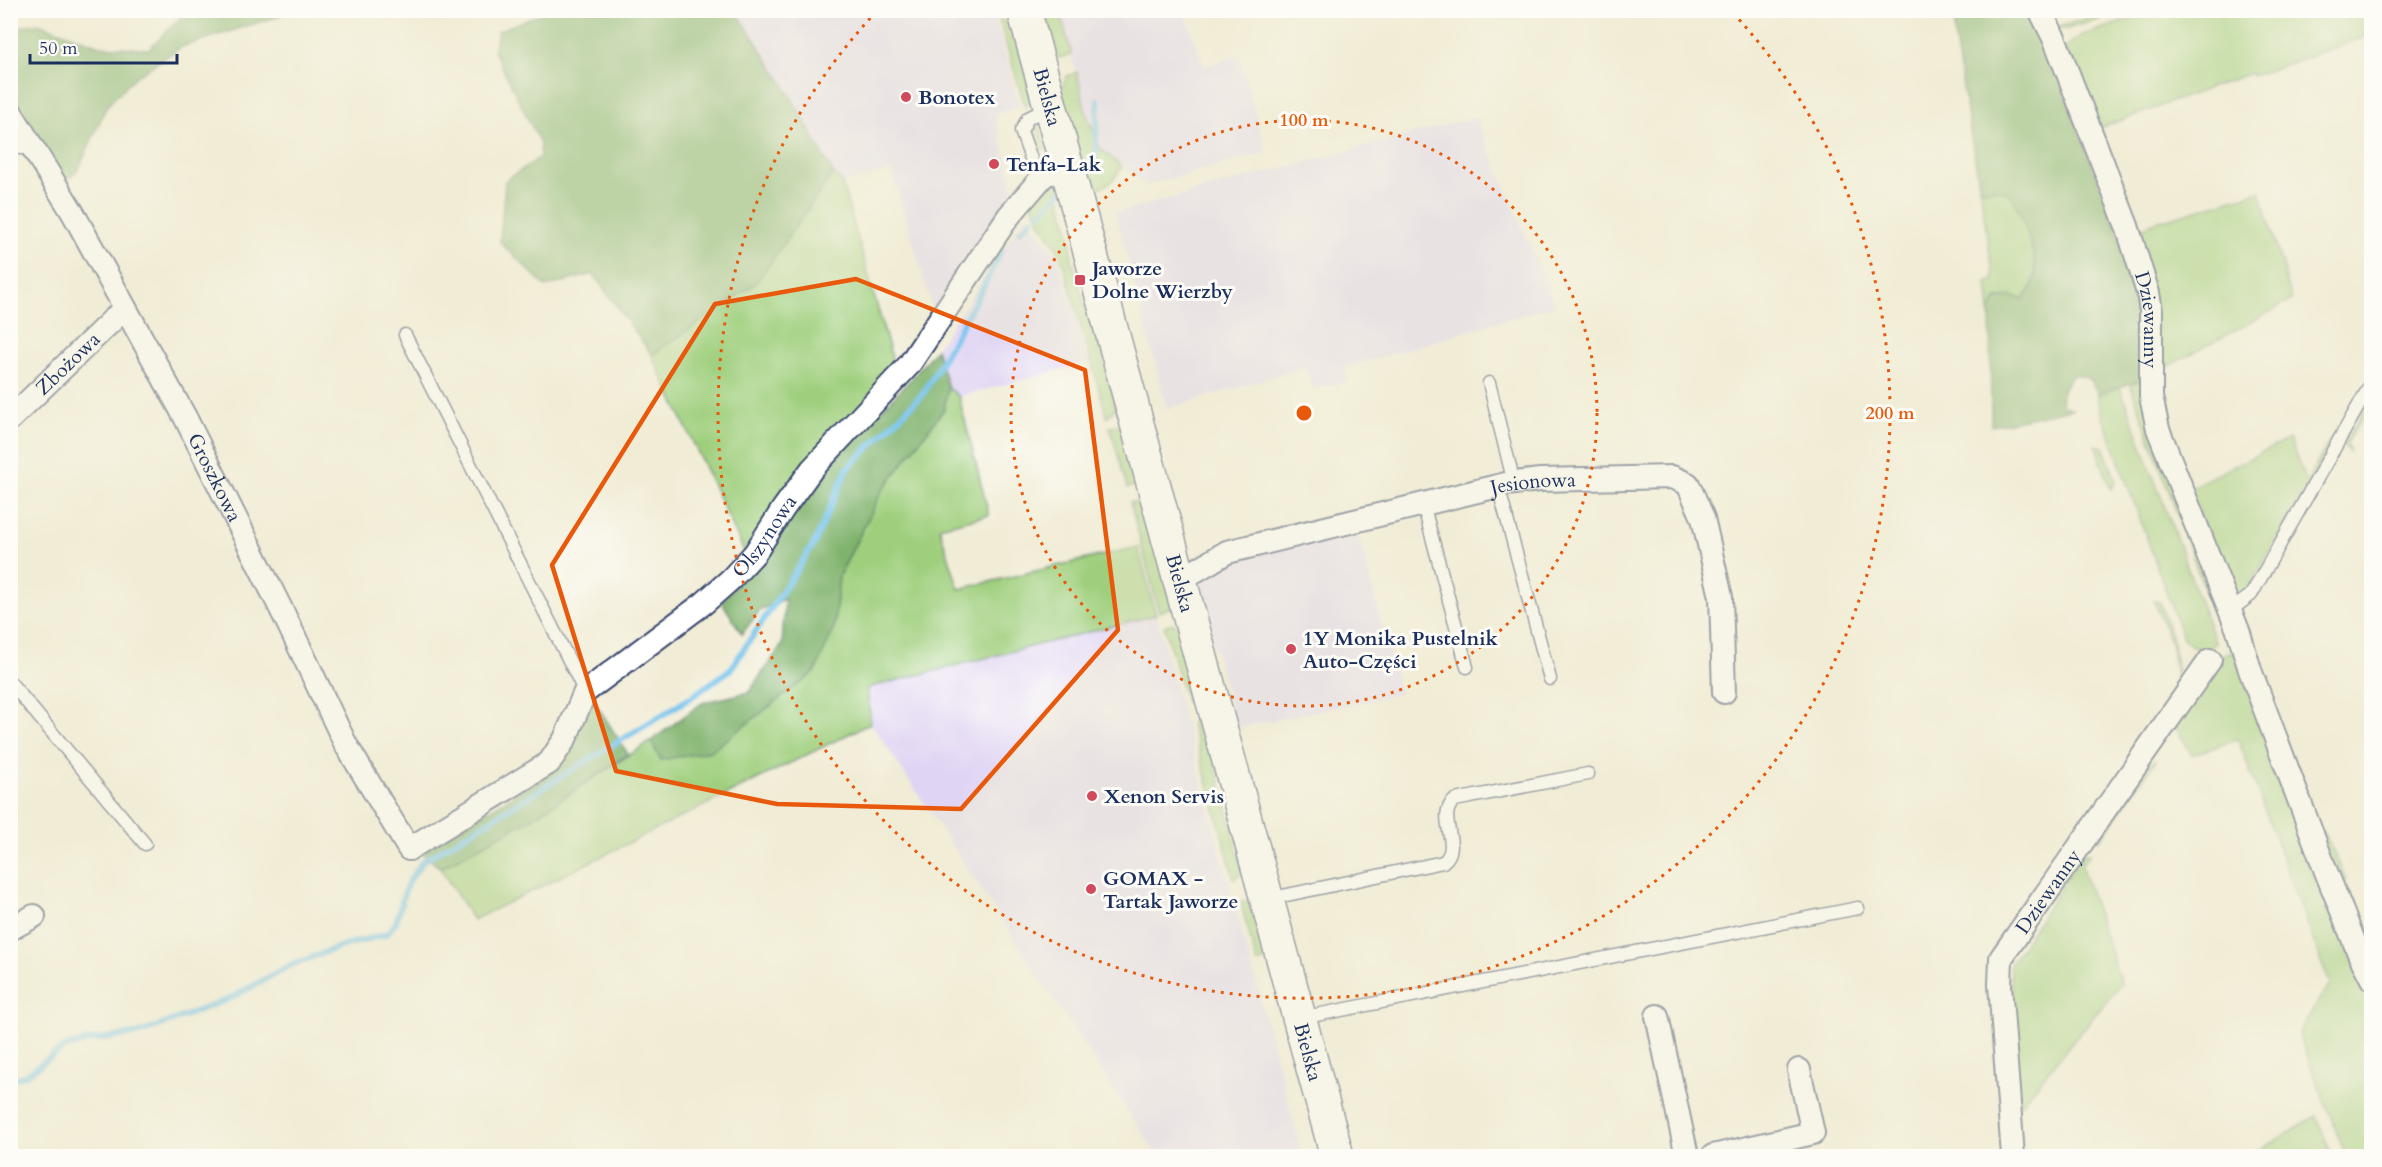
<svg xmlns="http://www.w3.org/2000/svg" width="2382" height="1167" font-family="Cardo,serif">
	<rect width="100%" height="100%" fill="#fdfcf7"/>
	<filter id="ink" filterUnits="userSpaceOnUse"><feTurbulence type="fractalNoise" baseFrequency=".0167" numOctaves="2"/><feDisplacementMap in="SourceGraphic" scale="12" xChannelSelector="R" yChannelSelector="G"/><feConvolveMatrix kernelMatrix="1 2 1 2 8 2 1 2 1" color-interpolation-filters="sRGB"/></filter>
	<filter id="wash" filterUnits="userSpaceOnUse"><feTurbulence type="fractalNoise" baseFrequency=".008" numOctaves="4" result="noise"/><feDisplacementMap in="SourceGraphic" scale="24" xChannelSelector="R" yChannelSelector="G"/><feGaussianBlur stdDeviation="1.35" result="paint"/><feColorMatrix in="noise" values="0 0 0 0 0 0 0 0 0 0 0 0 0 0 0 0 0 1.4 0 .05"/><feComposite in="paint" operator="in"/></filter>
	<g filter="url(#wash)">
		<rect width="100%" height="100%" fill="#f1ecd5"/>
		<g fill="#e0d4f4">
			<path d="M1066,10L1184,11L1204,67L1239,56L1266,152L1147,185L1100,148L1086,113L1060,13Z"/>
			<path d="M736,11H993L1020,107L994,114L1015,195L933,310L892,171L842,183L833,173L783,83Z"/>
			<path d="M1476,117L1555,305L1344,368L1348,381L1314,389L1305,367L1167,409L1116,213Z"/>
			<path d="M1026,216L1057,255L1089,362L959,397L948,387L936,349Z"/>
			<path d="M1356,526L1400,694L1236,728L1197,580L1209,568Z"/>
			<path d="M1156,615L1303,1156H1158L871,723L867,688Z"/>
		</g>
		<g fill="#9fcf7d" stroke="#5d7f6e" stroke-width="1.5">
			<path d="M2110,11H2129L2067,29L2056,28Z"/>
			<path d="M2155,11H2371V35L2252,76L2251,73L2097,129L2065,48L2080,36Z"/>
			<path d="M1060,13L1072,55L1058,58L1052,55L1045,24L1048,19Z"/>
			<path d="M999,20L1013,23L1032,97L1025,107Z"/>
			<path d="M1077,72L1086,113L1100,148L1122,167C1113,181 1104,193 1086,185L1061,89L1067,76Z"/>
			<path d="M1038,122L1046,148L1043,150L1035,148C1029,140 1027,128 1038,122Z"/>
			<path d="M833,173L842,183L894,365L745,553L652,355L756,283Z"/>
			<path d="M1056,181L1071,240L1072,260L1088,316L1096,332L1116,408L1107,417L1060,253L1040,222L1031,202V197Z"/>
			<path d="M1999,188C2004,191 2011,194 2014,199C2028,223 2047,279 2023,299L2010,296L1996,299L1990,311L1987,283L1994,280L1980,190Z"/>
			<path d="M2260,191L2292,300L2161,370L2171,438L2167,439L2138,231L2150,224Z"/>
			<path d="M2144,379L2226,623L2221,634L2130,384Z"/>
			<path d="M948,387L959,397L989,515L939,527L959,589L1138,547L1156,615L867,688L871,723L473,920L440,868L534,817L651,741L661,760L834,628L839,576L882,491L944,409Z"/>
			<path d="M2120,387L2215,642L2209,652C2199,653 2190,645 2183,638L2098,403V394Z"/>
			<path d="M2371,397V402L2347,444L2350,453L2343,445Z"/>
			<path d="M1117,425L1126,430L1140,484L1127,488L1110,427Z"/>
			<path d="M2338,426L2340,430L2252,582L2241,593L2230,590L2189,488L2289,439L2306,482Z"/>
			<path d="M2095,445L2103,447L2116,481L2111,489Z"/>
			<path d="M1130,502H1146L1172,607L1159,612Z"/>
			<path d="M2154,601L2160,602L2174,646L2180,687L2178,691L2172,647Z"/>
			<path d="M1169,624H1174L1180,628L1197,697L1186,702L1164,626Z"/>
			<path d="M2229,652H2234L2355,965L2371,999V1156H2346L2298,1033L2330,984L2238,739L2192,755L2176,727L2215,662L2220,656Z"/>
			<path d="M1200,718L1204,719L1243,872L1234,879L1191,723Z"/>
			<path d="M2157,759L2100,840L2097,833L2146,767Z"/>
			<path d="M2324,831L2346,879L2343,884L2370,950L2371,949V963L2321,834Z"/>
			<path d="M2083,853H2090L2081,865L2121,984L2019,1106L2010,965Z"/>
			<path d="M1240,901H1248L1255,907L1272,958L1257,963Z"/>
			<path d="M2316,1116L2332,1156H2249Z"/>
		</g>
		<g fill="#7fb26c" stroke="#4d7065" stroke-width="1.5">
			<path d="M207,10L244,14L249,11H284L279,16L181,47L135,77L107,106L78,170L63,184L11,96L10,29L38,23L100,46L149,49L182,16Z"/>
			<path d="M550,10L736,11L783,83L833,173L756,283L652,355L593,274L546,287L500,242L505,181L540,157V143L494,51L498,31Z"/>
			<path d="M1953,11H2033L2142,294L2144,379L2098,394C2091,380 2088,374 2072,376C2064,385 2060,394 2062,405L2072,409L1991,426L1990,311L1996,300L2010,296L2023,299C2047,279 2030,240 2021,216C2018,209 2016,200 2010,195C2000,187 1992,189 1980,190L1955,41Z"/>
			<path d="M936,349L948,387L944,409L882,491L839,576L834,628L815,672L711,751L661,760L651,741L702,703L749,692L782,645L785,599L760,610L742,634L722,602L760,557L818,476L913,377Z"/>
			<path d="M591,696L628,754L534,817L440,868L420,851L549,774Z"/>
		</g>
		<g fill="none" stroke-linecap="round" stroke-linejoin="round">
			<g stroke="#70c1ec" stroke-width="6">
				<path d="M1086,175L1095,158L1098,100"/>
				<path d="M1039,214L1061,192"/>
				<path d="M1020,231L1032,220"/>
				<path d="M10,1080L26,1075L63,1048L87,1041L140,1033L229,999L289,966L342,946L387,934L396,922L407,884L423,861L690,698L730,670L814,544L847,469L923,394L985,284L1001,250"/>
			</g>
		</g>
	</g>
	<g filter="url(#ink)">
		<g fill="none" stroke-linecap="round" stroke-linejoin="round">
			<g stroke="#3b4b70" stroke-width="15">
				<g id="service">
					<path d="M10,148H32"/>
					<path d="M1044,175L1034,167L1021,131L1028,118L1050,107"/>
					<path d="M405,335L585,692"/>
					<path d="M1489,383L1514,483"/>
					<path d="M1498,486L1550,679"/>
					<path d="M1423,504L1467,667"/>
					<path d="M2229,608L2239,604L2251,595L2372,382"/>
					<path d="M10,682L145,844"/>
					<path d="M1268,899L1443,862C1464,846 1434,816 1455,800L1588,774"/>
					<path d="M1301,1018L1858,908"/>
				</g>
			</g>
			<g stroke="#3b4b70" stroke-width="26">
				<g id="minor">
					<path id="s1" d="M2040,10L2055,40L2127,226L2148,293L2151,311V397L2158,429L2239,633L2250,670L2327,874L2360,956L2372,979"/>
					<path id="s2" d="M10,111L73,213L185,417L285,617L346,745L409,849L549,763L565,739L585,692L704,603L731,579L755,553L783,509L812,469L909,365L1008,217L1044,175L1068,168"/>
					<path id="s3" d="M10,419L125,308"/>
					<path id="s4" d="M1180,580L1227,552L1506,484L1540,480L1672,477L1688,484L1703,518L1721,597L1724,692"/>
					<path d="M10,929L34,916"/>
					<path d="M1657,1016L1687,1156"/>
					<path d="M1713,1156L1813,1133L1799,1070"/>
					<path id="s5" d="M2013,1156L2000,985L2001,958L2210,660"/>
				</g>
			</g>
			<g stroke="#3b4b70" stroke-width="36">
				<g id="secondary">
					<path id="s6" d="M1024,10L1337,1156"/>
				</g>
			</g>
			<use href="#service" stroke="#fff" stroke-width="12"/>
			<use href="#minor" stroke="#fff" stroke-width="22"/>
			<use href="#secondary" stroke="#fff" stroke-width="33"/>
		</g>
	</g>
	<path d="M0 0H2382V1167H0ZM856,279L1085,370L1118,630L961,809L777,804L616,771L552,565L715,304Z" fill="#f1ecd5" fill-opacity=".55" fill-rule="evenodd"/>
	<path fill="none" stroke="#e8590c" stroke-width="4.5" stroke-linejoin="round" d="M856,279L1085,370L1118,630L961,809L777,804L616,771L552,565L715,304Z"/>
	<g fill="none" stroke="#e8590c" stroke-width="3" stroke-dasharray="3 6">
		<circle cx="1304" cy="413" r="293"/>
		<path d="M1733 13A586 586 0 1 1 875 13"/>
	</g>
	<g fill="#d1495b" stroke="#fdfcf7" stroke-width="2">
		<circle cx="906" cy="97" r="6"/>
		<circle cx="994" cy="164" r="6"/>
		<rect x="1074" y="274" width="12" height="12" rx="3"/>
		<circle cx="1291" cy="649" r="6"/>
		<circle cx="1092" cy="796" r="6"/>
		<circle cx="1091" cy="889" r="6"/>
	</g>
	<g text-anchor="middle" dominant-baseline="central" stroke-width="6" stroke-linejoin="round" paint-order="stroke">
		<g font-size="20" font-weight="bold" fill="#1b2f5e" stroke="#fdfcf7" text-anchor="start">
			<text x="918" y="97">Bonotex</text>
			<text x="1006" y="164">Tenfa-Lak</text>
			<text x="1092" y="268">Jaworze<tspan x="1092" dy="23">Dolne Wierzby</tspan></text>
			<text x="1303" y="638">1Y Monika Pustelnik<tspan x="1303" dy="23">Auto-Części</tspan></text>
			<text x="1104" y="796">Xenon Servis</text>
			<text x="1103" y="878">GOMAX -<tspan x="1103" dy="23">Tartak Jaworze</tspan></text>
		</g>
		<g font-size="20" fill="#1b2f5e" stroke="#fdfcf7">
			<text stroke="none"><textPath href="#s6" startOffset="90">Bielska</textPath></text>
			<text stroke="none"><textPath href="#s1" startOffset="330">Dziewanny</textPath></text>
			<text stroke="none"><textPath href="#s3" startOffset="80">Zbożowa</textPath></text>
			<text stroke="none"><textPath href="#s2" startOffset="420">Groszkowa</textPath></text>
			<text stroke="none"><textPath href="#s4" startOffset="369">Jesionowa</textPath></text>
			<text stroke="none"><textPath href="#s2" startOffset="1323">Olszynowa</textPath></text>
			<text stroke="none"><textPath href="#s6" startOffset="594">Bielska</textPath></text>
			<text stroke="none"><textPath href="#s5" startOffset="280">Dziewanny</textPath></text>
			<text stroke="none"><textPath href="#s6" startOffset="1080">Bielska</textPath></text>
		</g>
	</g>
	<circle cx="1304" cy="413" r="9" fill="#e8590c" stroke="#fdfcf7" stroke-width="3"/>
	<g font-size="18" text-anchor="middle" font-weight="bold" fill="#e8590c" stroke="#fdfcf7" stroke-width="6" stroke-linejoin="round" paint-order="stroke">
		<text x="1304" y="126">100 m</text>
		<text x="1890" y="419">200 m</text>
	</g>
	<rect width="2382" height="1167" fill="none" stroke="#fdfcf7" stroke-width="36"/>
	<path d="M30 54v9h147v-9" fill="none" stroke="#1b2f5e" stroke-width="3"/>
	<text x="39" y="54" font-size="18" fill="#1b2f5e" stroke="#fdfcf7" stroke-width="4.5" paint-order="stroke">50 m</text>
</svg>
